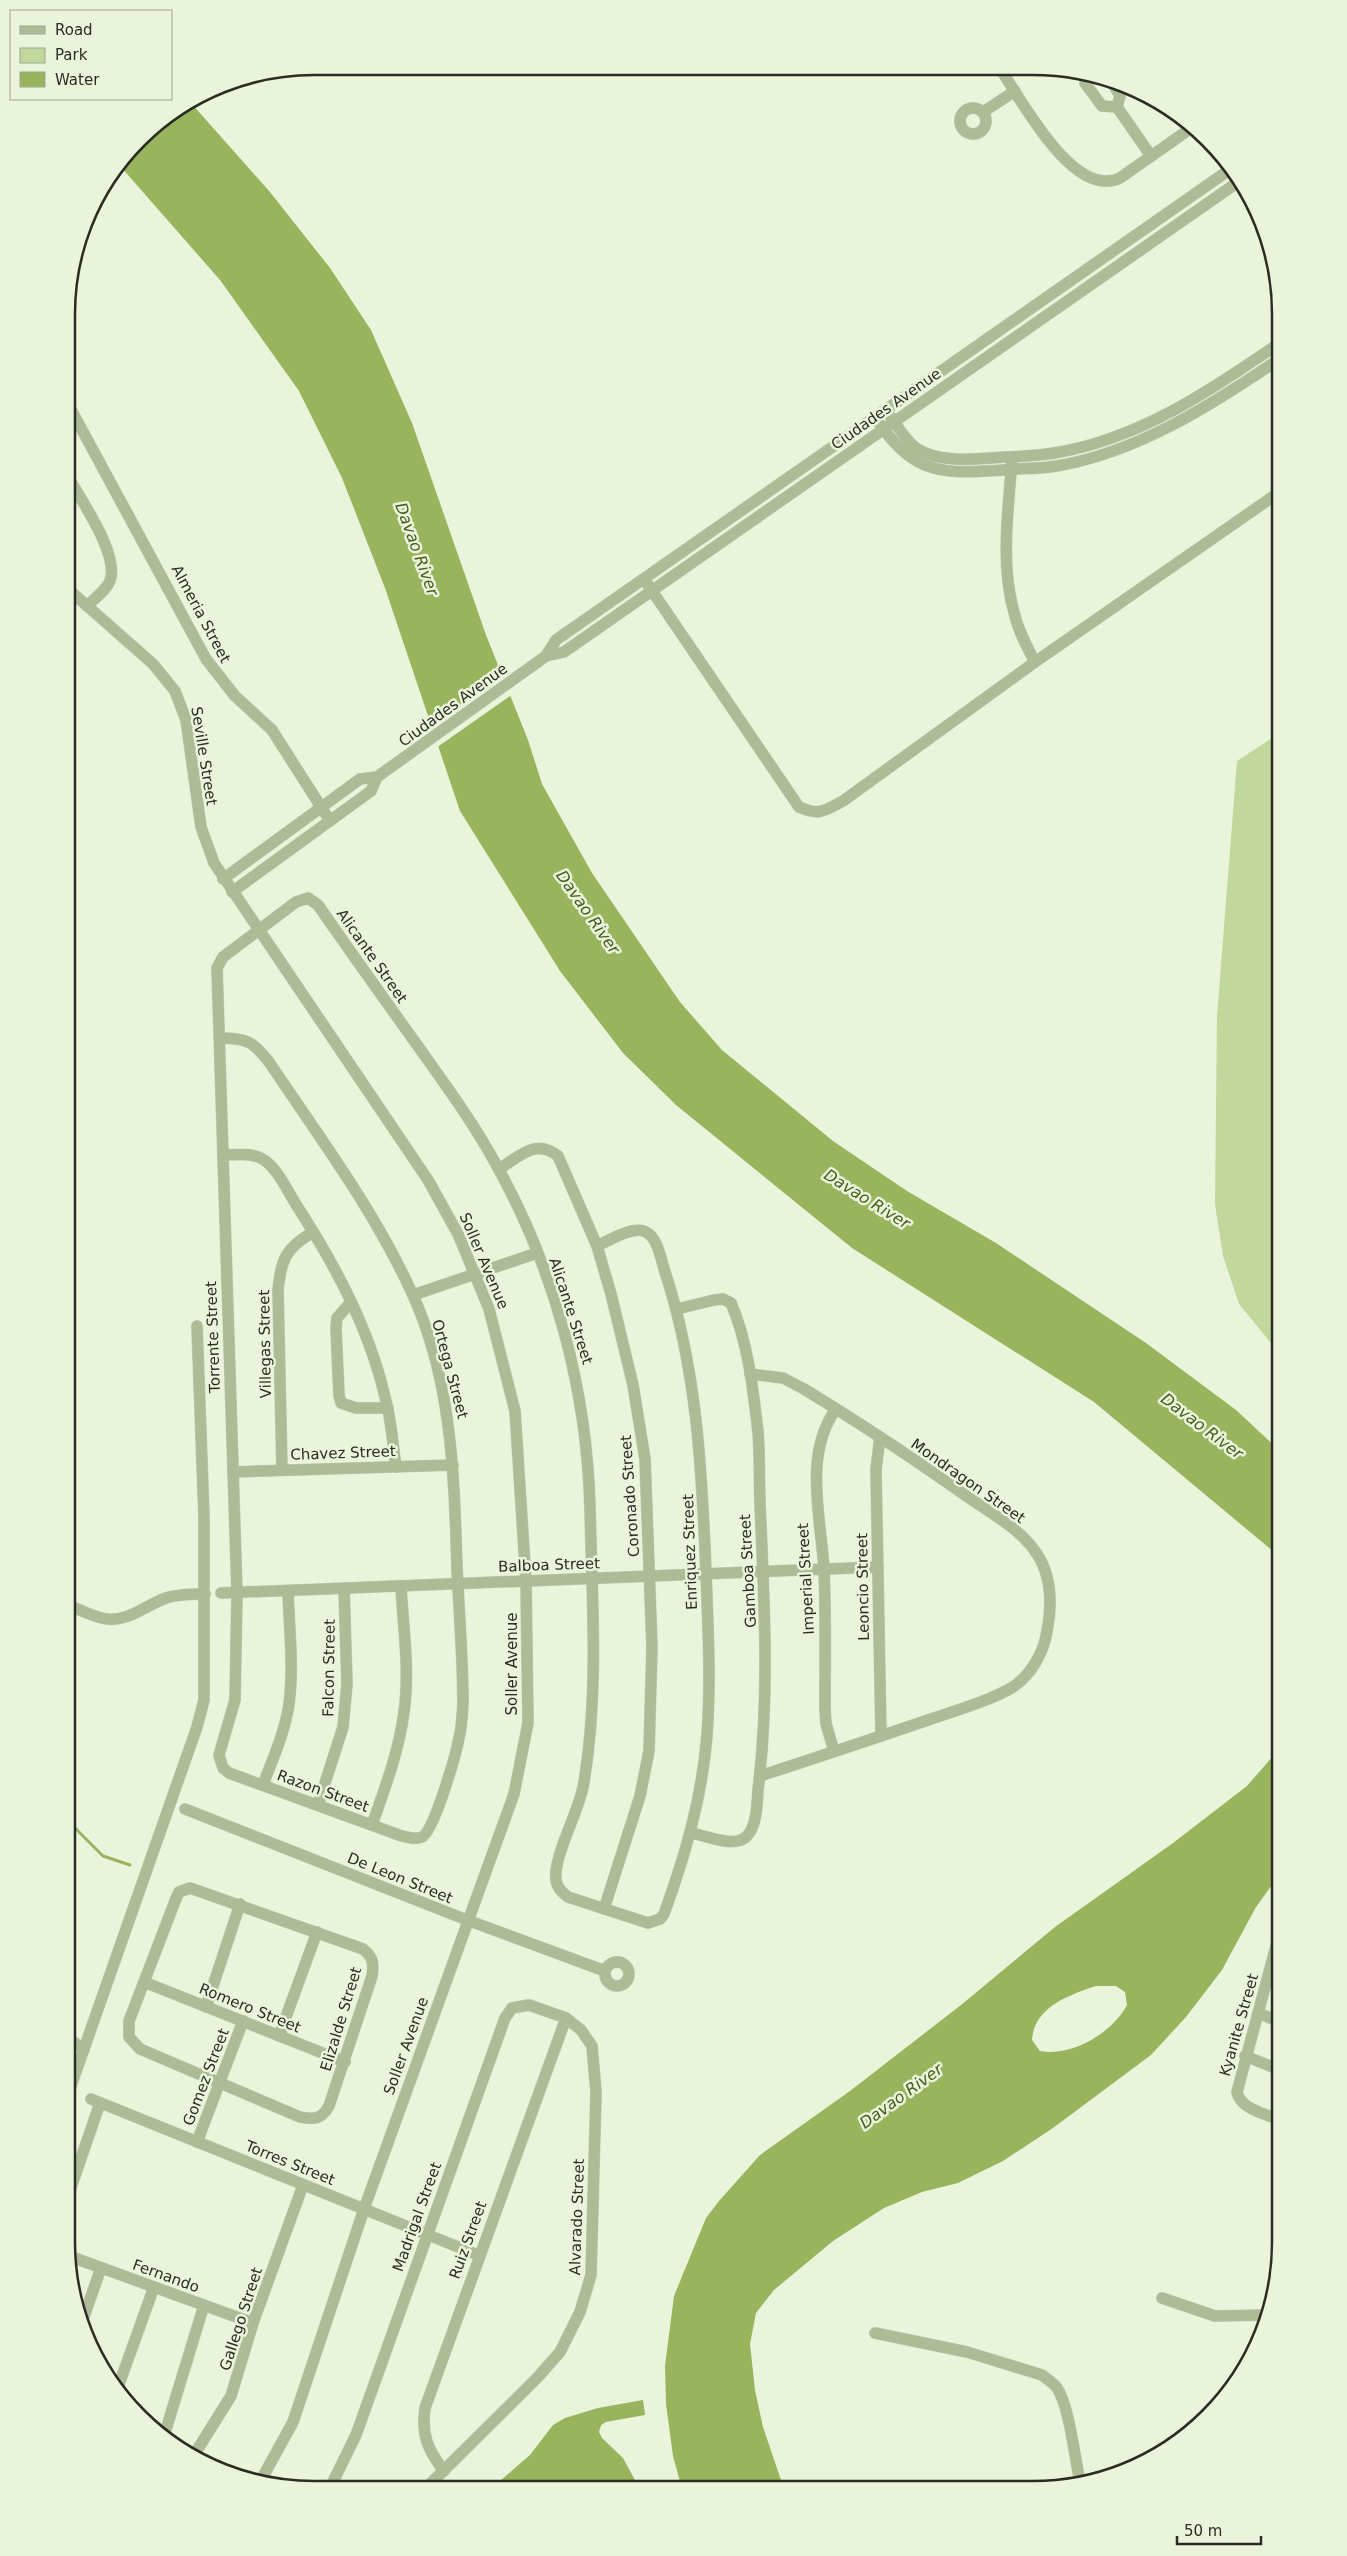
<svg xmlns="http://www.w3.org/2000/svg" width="1347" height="2556" font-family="'DejaVu Sans',sans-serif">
	<rect width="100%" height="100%" fill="#eaf4db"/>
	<path fill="#c1d79b" d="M1281,732L1280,1354L1239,1304L1223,1256L1215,1204L1217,1016L1237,761Z"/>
	<g fill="#98b55e" fill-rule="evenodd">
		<path d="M191,103L270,192L330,268L371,330L412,423L486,635L528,740L542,784L592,873L680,1002L722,1050L833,1141L907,1191L996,1243L1146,1343L1236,1410L1280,1451V1557L1094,1402L852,1248L676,1105L623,1053L560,971L460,811L385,588L342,478L299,391L220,280L121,167L151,128Z"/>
		<path d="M1280,1748V1874L1256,1907L1222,1970L1186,2017L1151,2055L1053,2128L1003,2161L958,2183L922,2192L884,2208L833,2241L774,2290L756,2313L750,2344L755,2390L763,2427L784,2489H682L673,2456L666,2404L665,2366L674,2296L706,2218L719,2201L760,2155L850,2091L961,2005L1055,1927L1173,1843L1247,1786ZM1096,1986H1116L1125,1992L1127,2005C1112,2033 1072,2057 1040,2051L1032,2040C1034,2007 1069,1995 1096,1986Z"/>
		<path d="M643,2400L645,2415L606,2422L601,2425L599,2432L602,2438L623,2458L635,2480L602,2489L492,2488L530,2455L553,2425L565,2418L598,2408Z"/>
	</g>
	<path fill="#eaf4db" d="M504,673L513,694L436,748L429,727Z"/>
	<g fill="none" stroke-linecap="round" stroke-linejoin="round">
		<path stroke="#98b55e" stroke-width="3" d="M67,1820L103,1856L130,1865"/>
		<g stroke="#c7d0ba" stroke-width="12">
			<g id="street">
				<path d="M1001,70C1022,101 1074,200 1120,178L1194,126"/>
				<path d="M1088,73L1085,83L1102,106L1117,107"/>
				<path d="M1112,82L1120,96L1117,107"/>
				<path d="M1117,107L1151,156"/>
				<circle cx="973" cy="121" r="13"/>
				<path d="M983,112L1015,91"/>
				<path d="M68,404L206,659L235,696L272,730L330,821"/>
				<path d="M890,416C898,427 905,440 916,448C939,464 979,459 1005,457C1022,456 1038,456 1054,453C1138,440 1213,389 1281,342"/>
				<path d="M879,423C916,476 944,474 1004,470C1021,468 1040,469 1057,466C1139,452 1213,404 1281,358"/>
				<path d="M1012,461C1008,511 1000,567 1015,616C1019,632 1027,647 1035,662"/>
				<path d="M68,477C81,500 122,558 109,583C104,592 94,599 87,606"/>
				<path d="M644,579L799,807C819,816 824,811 843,801L1035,662L1281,491"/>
				<path d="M68,589L153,664L175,691L186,720L201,827L214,863L428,1180L458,1234L489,1309L515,1411L526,1581L528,1723L514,1794L364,2209L293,2422L260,2482"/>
				<path d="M546,656L556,640L1232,168"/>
				<path d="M223,879L360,779L377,777L546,656L564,652L1241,180"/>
				<path d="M232,892L371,791L377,777"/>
				<path d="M219,1038C246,1038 253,1041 269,1062C320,1138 374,1210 412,1293C452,1380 454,1474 457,1568C459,1613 463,1658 463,1704C462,1715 462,1727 459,1738C456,1754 434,1832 422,1837C415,1840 406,1837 399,1835L229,1773L223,1768L219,1755L235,1700L237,1593L217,968L223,957L296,902L308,898L318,905C350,951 382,996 415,1042C444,1083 474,1123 498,1168C555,1271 587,1390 590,1508C592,1599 599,1691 584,1782C580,1811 553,1855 556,1880C557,1888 562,1892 568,1897L648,1923L660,1919L664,1914C685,1856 702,1798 707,1735C711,1681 708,1627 706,1573C702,1472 697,1369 665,1272C661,1260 658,1238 646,1232C633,1225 609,1241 597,1246"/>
				<path d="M223,1155C235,1155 253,1152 264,1160C278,1169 288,1192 297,1206C337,1268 372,1334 387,1406C392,1426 393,1447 396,1467"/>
				<path d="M499,1169C520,1156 536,1138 558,1156L597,1246L611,1294L633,1385L645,1459L652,1647L649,1751L640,1796L604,1909"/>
				<path d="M413,1295L537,1253"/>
				<path d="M351,1302L337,1318L336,1328L339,1395L341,1403L356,1408H388"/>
				<path d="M677,1309L714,1300L723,1299L731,1303C748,1342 753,1389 758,1432C760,1455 759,1480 760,1503C764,1599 770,1694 758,1790C757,1804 757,1827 746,1837C734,1848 706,1836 692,1833"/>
				<path d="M750,1374L783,1378L804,1389C860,1423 914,1459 968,1497C992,1514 1021,1529 1037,1554C1052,1577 1052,1605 1047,1631C1044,1652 1031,1675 1013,1687C990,1701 951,1712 925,1721C870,1740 815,1758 760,1776"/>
				<path d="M880,1437L876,1469L881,1736"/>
				<path d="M282,1470L278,1290C281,1259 286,1248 313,1232"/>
				<path d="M233,1472L453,1465"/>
				<path d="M221,1593L878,1567"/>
				<path d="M67,1605C80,1609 94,1618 108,1619C130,1621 146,1605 166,1598C178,1594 192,1594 205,1594"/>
				<path d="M834,1751L826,1724L825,1708C825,1662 826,1615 824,1569C821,1518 803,1454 836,1409"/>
				<path d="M263,1785C273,1758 285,1732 289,1704C294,1667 289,1627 288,1591"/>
				<path d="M318,1805L343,1727L347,1684L344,1588"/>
				<path d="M185,1809L467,1920L605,1971"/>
				<path d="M372,1825C385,1788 399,1751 404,1712C410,1671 403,1627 401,1586"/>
				<path d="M190,1888L363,1949C373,1957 374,1963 372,1976L329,2106C322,2119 314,2120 300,2117L140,2049L129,2037V2021L177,1896L179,1892Z"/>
				<circle cx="617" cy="1974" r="12"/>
				<path d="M144,1982L345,2062"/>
				<path d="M206,2007L240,1904"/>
				<path d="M1258,2013L1280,2022"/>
				<path d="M66,2036L84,2050"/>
				<path d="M279,2036L317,1932"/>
				<path d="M1245,2056L1280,2070"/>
				<path d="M91,2099L478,2255"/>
				<path d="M66,2100L197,1727L204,1700V1517L197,1326"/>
				<path d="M1280,2120C1266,2114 1240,2109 1237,2092L1280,1931"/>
				<path d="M197,2142L243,2021"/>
				<path d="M66,2202L100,2103"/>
				<path d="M69,2256L253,2323"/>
				<path d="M1162,2298L1215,2316L1267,2315"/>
				<path d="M81,2325L101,2268"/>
				<path d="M875,2333L967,2352L1042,2375C1047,2379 1054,2383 1057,2388C1069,2405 1075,2459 1080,2482"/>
				<path d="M117,2390L154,2287"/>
				<path d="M164,2436L204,2305"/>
				<path d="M194,2455L231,2396L253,2323L303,2185"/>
				<path d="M444,2471C428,2450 421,2435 425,2408L566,2018"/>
				<path d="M330,2488L356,2435L505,2018L512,2008L529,2005L566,2018L581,2030L592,2046L596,2092L591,2275L580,2312L560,2352L537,2378L426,2488"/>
			</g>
		</g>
		<use href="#street" stroke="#adbb96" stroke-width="11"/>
	</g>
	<g text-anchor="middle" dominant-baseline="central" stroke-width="5" stroke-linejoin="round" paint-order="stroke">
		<g font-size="15" fill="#2a2d24" stroke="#eaf4db">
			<text transform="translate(886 409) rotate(-35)">Ciudades Avenue</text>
			<text transform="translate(201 614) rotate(62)">Almeria Street</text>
			<text transform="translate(453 705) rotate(-36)">Ciudades Avenue</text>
			<text transform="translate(204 756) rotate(81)">Seville Street</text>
			<text transform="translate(372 956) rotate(55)">Alicante Street</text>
			<text transform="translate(484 1261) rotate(67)">Soller Avenue</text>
			<text transform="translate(571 1311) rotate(72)">Alicante Street</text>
			<text transform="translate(213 1337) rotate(-92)">Torrente Street</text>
			<text transform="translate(265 1344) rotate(-91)">Villegas Street</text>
			<text transform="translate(450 1369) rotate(75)">Ortega Street</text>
			<text transform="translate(343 1453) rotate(-2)">Chavez Street</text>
			<text transform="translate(968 1481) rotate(35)">Mondragon Street</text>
			<text transform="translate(630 1496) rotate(-94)">Coronado Street</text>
			<text transform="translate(690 1552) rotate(-92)">Enriquez Street</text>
			<text transform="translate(549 1565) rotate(-2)">Balboa Street</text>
			<text transform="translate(748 1571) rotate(-93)">Gamboa Street</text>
			<text transform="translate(806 1579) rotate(-93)">Imperial Street</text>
			<text transform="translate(863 1587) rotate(-91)">Leoncio Street</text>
			<text transform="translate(512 1664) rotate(-90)">Soller Avenue</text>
			<text transform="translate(329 1668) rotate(-89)">Falcon Street</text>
			<text transform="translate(323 1791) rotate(20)">Razon Street</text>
			<text transform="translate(400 1878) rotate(22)">De Leon Street</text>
			<text transform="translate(250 2008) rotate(22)">Romero Street</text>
			<text transform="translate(341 2019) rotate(-73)">Elizalde Street</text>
			<text transform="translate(1239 2025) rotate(-74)">Kyanite Street</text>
			<text transform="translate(406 2046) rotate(-70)">Soller Avenue</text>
			<text transform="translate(206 2077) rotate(-69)">Gomez Street</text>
			<text transform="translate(290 2163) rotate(22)">Torres Street</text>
			<text transform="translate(417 2217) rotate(-70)">Madrigal Street</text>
			<text transform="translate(577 2217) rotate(-88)">Alvarado Street</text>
			<text transform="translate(468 2240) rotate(-70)">Ruiz Street</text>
			<text transform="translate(166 2276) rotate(20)">Fernando</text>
			<text transform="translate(241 2319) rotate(-72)">Gallego Street</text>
		</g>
		<g font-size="16" font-style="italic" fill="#495c1e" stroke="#eaf4db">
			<text transform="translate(417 549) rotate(70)">Davao River</text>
			<text transform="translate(588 912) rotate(55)">Davao River</text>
			<text transform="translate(867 1199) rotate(32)">Davao River</text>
			<text transform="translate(1202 1426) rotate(37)">Davao River</text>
			<text transform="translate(901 2096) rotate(-36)">Davao River</text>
		</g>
	</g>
	<path d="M0 0H1347V2556H0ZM314 75H1033A239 239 0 0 1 1272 314V2242A239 239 0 0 1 1033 2481H314A239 239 0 0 1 75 2242V314A239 239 0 0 1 314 75Z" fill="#eaf4db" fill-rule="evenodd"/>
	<path fill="none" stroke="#2a2d24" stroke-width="2.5" d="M314 75H1033A239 239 0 0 1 1272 314V2242A239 239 0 0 1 1033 2481H314A239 239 0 0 1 75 2242V314A239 239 0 0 1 314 75Z"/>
	<rect x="10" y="10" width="162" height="90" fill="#eaf4db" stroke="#9da492"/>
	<rect x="20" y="26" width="25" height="8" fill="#adbb96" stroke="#9da492"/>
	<text x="55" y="35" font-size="15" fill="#2a2d24">Road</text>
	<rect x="20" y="48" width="25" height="15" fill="#c1d79b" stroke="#9da492"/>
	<text x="55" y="60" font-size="15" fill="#2a2d24">Park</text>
	<rect x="20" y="72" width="25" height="15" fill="#98b55e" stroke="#9da492"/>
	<text x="55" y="85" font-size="15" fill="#2a2d24">Water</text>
	<path d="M1177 2536v8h84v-8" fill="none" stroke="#2a2d24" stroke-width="2.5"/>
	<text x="1184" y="2536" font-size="15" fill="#2a2d24" stroke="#eaf4db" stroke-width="4" paint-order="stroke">50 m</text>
</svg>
